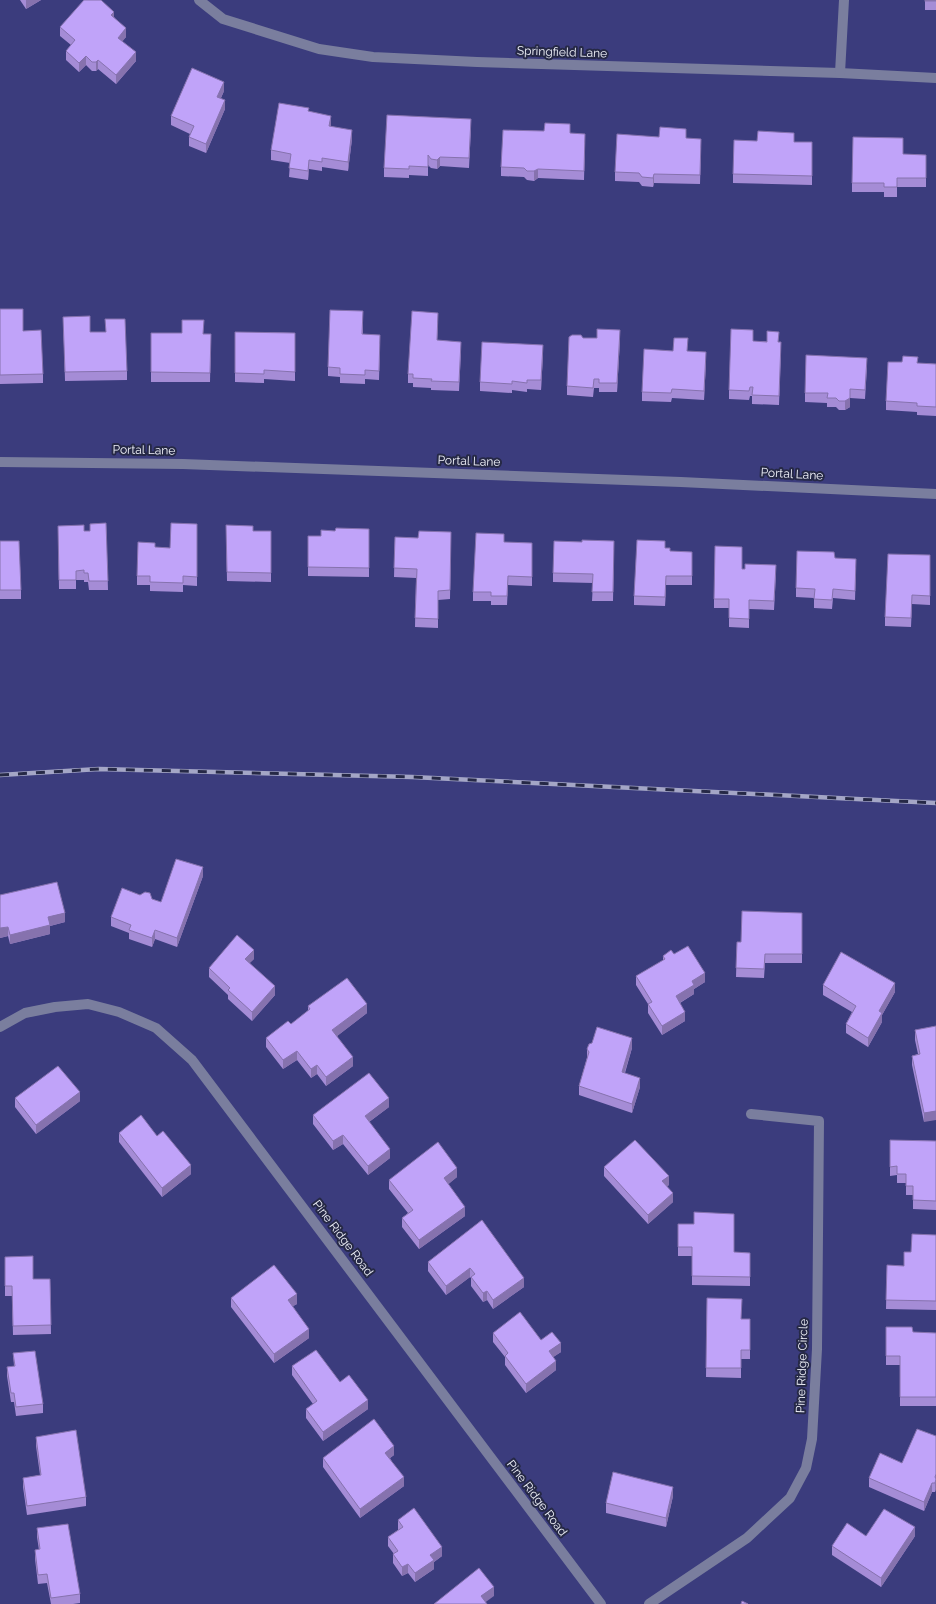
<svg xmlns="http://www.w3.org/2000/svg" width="936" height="1604" font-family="Raleway,sans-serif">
	<rect width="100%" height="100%" fill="#3b3c7d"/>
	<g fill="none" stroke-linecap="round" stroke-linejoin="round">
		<g stroke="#7a7e9e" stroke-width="10">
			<path d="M199,0L223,19L319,49L373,57L477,62L840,73L936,78"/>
			<path d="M840,73L844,0"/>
			<path d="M0,462L183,464L681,482L936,494"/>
			<path d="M0,1027L25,1013L55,1007L88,1004L119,1012L156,1028L192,1060L601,1604"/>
			<path d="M649,1604L747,1538L790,1498L806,1468L812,1439L817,1349L819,1121L751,1114"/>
		</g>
		<g stroke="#a4a6c6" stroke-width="4.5">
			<path id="rail" d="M0,775L99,769L412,777L936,803"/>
		</g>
		<use href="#rail" stroke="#262946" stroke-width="3" stroke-dasharray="9" stroke-linecap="butt"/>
	</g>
	<g fill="#a58cd6">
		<path d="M20,0H41L26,9Z"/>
		<rect x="925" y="0" width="11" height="10"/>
		<path d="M114,17L126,37L122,41L136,61L116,84L98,69L96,71H92L86,65L79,72L66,60V51L71,45L60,36V27Z"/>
		<path d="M224,91L221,98L225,109L206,153L189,146V137L190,134L171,125V116Z"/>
		<path d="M309,111L331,125L330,127L352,139L348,171L322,167V171L309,169L308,180L289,177L290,163L271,160V150Z"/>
		<path d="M471,128L469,168L440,166L437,169L431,168L428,165V176L409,175V178L384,177V168Z"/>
		<path d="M570,133L585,143L584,180L538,178L534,181L527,180L524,177L501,176V167Z"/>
		<path d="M686,138L701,148L700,184L654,183L653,187L642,186L639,182L615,181V172Z"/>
		<path d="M794,142H812V185L733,183V174Z"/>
		<path d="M903,154L926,155V187H897V197H884V192H852V183Z"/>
		<path d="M0,309L23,331L43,374V383L0,384Z"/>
		<path d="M63,317L90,332L127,371V380L65,381Z"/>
		<path d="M363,320V334L380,344L379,380L365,379V384L340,383V377L328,376V367Z"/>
		<path d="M438,322L437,341L461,351L459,391L431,390V388L413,387V383H408V374Z"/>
		<path d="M235,332L295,333V381L264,379V383L235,382Z"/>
		<path d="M151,333L211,334L210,382H151Z"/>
		<path d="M583,338L620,339L617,392H599V388H594L593,397L567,395V386Z"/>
		<path d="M753,341L779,342L781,351L779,405L752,404V396H750L749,400L729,399V390Z"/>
		<path d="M687,351L706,361L704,400L672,398L671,402L642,401V392Z"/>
		<path d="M543,354L541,390L527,389V392L512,390V393L480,391V382Z"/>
		<path d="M918,363L936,364V416L917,415V412L886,410V401Z"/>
		<path d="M867,367L865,399L850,398V407L845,410H839L836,407H827V403L805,402V393Z"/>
		<path d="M106,523L108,590H89L88,582H84V580H76V589H59L58,526L84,531H90V524Z"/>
		<path d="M197,524V586L183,585V592L150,591V585H137V576L155,547L170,548Z"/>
		<path d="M226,525L253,531H271V582L227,581Z"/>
		<path d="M369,529V577L308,576V536H321Z"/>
		<path d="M451,532L450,599L438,600V628L415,627L416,578L394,577L395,537L418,538Z"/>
		<path d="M0,541L21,590V599H0Z"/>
		<path d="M504,542L532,543V586L508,585L507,605H491V601H473V592Z"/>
		<path d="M582,542L614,550L613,601H592L593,583L553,582V573Z"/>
		<path d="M665,548L670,551L692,552V585H666L665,606L634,605V596Z"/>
		<path d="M930,555V605L912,604L911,627L885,626V617Z"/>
		<path d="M835,558L856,568L855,600L833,598L832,609L814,608V598L796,597V588Z"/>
		<path d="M742,569L776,574L774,610L749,609V628L729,627V608H714V599Z"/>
		<path d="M203,876L177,947L155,939L152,947L129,939V933L111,926V917L152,899L161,902Z"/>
		<path d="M0,895L65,922L50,926V934L10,944L8,936L0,938Z"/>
		<path d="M802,913V963H765L764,978L736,977L737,942H741Z"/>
		<path d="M674,954L705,982L694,989V994L680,1003L685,1021L662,1035L648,1013V1004L636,985V976L663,961V956Z"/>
		<path d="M254,959L249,963L275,995L252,1021L228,999V995L209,977V968Z"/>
		<path d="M823,985L895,992L882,1015V1022L868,1047L846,1033V1024L852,1012L823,995Z"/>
		<path d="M308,1006L367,1013L337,1036L353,1066L326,1086L317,1074L311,1078L297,1060L283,1069L266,1047V1038L291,1024L308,1011Z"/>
		<path d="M936,1026L924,1122L912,1065V1056L918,1054L915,1040V1030Z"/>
		<path d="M632,1048L625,1073L640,1087L632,1113L579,1095V1086L587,1058V1049Z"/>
		<path d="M15,1098L80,1101L36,1134L15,1107Z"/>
		<path d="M389,1107L369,1122L390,1158L368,1175L343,1144L333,1150L313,1124V1115Z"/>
		<path d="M119,1133L157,1136L191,1174L162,1197L119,1142Z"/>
		<path d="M890,1140L936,1141V1210L913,1209V1195H906V1183H897V1175L890,1176Z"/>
		<path d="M604,1167L669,1185L667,1186L673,1202L648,1224L604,1176Z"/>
		<path d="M457,1177L448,1184L465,1216L419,1249L402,1227V1218L408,1213L389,1189V1180Z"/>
		<path d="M482,1220L524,1287L493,1309L487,1300L483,1302L471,1286V1278L470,1277L446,1295L428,1271V1262Z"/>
		<path d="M678,1224L734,1252L750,1253V1286L692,1285V1256H678Z"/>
		<path d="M936,1235V1310L886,1309L887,1265L904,1266L911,1252Z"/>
		<path d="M5,1257L33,1279H50L51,1334L13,1335L12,1296H5Z"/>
		<path d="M231,1298L297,1304L293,1306L309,1338L274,1363L231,1307Z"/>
		<path d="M707,1298L742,1319H750V1359H741V1378L706,1377Z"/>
		<path d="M886,1327L913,1332L936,1333V1406H900V1365H886Z"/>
		<path d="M493,1333L541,1340L561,1352L553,1357L556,1370L526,1393L505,1365V1357L493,1342Z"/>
		<path d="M13,1353L43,1404V1413L16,1416L14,1402H11L7,1376V1367L14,1366Z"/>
		<path d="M292,1366L340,1382L368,1409L323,1441L306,1418V1409L313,1404L292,1375Z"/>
		<path d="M936,1436V1488L935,1492H932L924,1511L869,1487V1478L902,1463Z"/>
		<path d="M36,1437L86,1497V1506L27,1515L23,1487V1478L40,1475L36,1446Z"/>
		<path d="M394,1455L390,1458L404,1486L360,1518L323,1467V1458Z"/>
		<path d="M673,1496L666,1527L606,1513V1503Z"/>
		<path d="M398,1520L442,1556L434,1562V1569L415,1582L408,1573L402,1576L393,1563V1554H394L388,1546V1537L398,1530Z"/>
		<path d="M37,1528L80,1594V1603L73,1604H51L47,1583L38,1584L35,1559V1550H39L37,1537Z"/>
		<path d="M915,1536L881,1587L832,1555V1546Z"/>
	</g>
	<g fill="#8672ae">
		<path d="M26,0H41L26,9Z"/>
		<path d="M114,12V21L111,15Z"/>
		<path d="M126,28V37L118,47V38Z"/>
		<path d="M136,52V61L116,84V75Z"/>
		<path d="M86,56V65L79,72V63Z"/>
		<path d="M98,60V69L96,71V62Z"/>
		<path d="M224,82V91L217,106V97Z"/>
		<path d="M225,100V109L206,153V144Z"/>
		<path d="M331,116V125L329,136V126Z"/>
		<path d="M352,130V139L348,171V162Z"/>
		<path d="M440,157V166L437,169V160Z"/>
		<path d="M309,160V169L308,180V171Z"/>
		<path d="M538,169V178L534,181V171Z"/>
		<path d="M654,174V183L653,187V178Z"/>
		<path d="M620,330V339L617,392V383Z"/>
		<path d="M543,345V354L541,390V380Z"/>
		<path d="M706,352V361L704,400V391Z"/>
		<path d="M850,389V407L845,410V401Z"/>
		<path d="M666,576V585L665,606V597Z"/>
		<path d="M203,867V876L177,947V938Z"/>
		<path d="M65,913V922L50,926V934L10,944V935L48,917Z"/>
		<path d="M8,927V936L0,938V928Z"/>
		<path d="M155,930V939L152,947V938Z"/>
		<path d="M254,950V959L245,968V959Z"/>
		<path d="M705,973V982L694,989V994L676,1005V996L692,981Z"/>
		<path d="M895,983V992L882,1015V1022L868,1047V1038L879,1011Z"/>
		<path d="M275,986V995L252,1021V1012Z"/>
		<path d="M367,1004V1013L332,1040V1030Z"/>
		<path d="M685,1012V1021L662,1035V1026Z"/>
		<path d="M632,1038V1048L622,1081V1072Z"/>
		<path d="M297,1051V1060L283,1069V1060Z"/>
		<path d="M353,1057V1066L326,1086V1077Z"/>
		<path d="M317,1065V1074L311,1078V1069Z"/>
		<path d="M640,1078V1087L632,1113V1104Z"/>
		<path d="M80,1092V1101L36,1134V1125Z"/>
		<path d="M389,1098V1107L365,1125V1116Z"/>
		<path d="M936,1111V1120L924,1122V1113Z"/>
		<path d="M343,1135V1144L333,1150V1141Z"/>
		<path d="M390,1149V1158L368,1175V1166Z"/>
		<path d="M191,1165V1174L162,1197V1188Z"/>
		<path d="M457,1168V1177L444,1188V1178Z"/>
		<path d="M669,1176V1185L662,1190V1181Z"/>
		<path d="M673,1193V1202L648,1224V1215Z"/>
		<path d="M465,1207V1216L419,1249V1240Z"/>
		<path d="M470,1268V1277L446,1295V1286Z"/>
		<path d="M524,1278V1287L493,1309V1300Z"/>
		<path d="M487,1291V1300L483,1302V1293Z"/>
		<path d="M297,1294V1304L288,1309V1300Z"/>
		<path d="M309,1329V1338L274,1363V1354Z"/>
		<path d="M561,1343V1352L549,1360V1351Z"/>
		<path d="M556,1361V1370L526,1393V1384Z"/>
		<path d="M368,1400V1409L323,1441V1432Z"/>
		<path d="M394,1446V1455L385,1462V1453Z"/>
		<path d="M936,1474V1488L935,1492V1477Z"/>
		<path d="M404,1477V1486L360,1518V1509Z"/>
		<path d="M932,1483V1492L924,1511V1502Z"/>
		<path d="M673,1487V1496L666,1527V1518Z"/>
		<path d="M915,1527V1536L881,1587V1578Z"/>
		<path d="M442,1547V1556L434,1562V1569L415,1582V1573L430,1555Z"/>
		<path d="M408,1564V1573L402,1576V1567Z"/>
		<path d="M494,1587V1596L483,1604L481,1596Z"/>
	</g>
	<g fill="#c0a3f9" stroke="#8672ae">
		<path d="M84,0H101L114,12L111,15L126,28L118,38L136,52L116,75L98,60L96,62H92L86,56L79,63L66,51L75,40L60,27Z"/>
		<rect x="925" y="0" width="11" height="1"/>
		<path d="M192,68L224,82L217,97L225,100L206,144L189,137L194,126L171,116Z"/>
		<path d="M279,103L309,108L308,111L331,116L329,126L352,130L348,162L322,158V162L309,160L308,171L289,168L291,154L271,150Z"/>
		<path d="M387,115L471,119L469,158L440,157L437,160L431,159L428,155V167L409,166V169L384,168Z"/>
		<path d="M545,123L570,124V133L585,134L584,171L538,169L534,171H527L524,168L501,167L503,130L544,131Z"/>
		<path d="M660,127L686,129V138L701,139L700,175L654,174L653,178L642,177L639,173L615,172L617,134L659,137Z"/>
		<path d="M758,131L794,133V142H812V176L733,174L734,140L757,141Z"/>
		<path d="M853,137L903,138V154L926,155V178H897V187H884V183H852Z"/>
		<path d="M0,309H23V331L41,330L43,374L0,375Z"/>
		<path d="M330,310L363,311L362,334L380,335L379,371L365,370V375L340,374V368L328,367Z"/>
		<path d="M412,311L438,313L437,340L461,342L459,382L431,381L432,379L413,378V374H408Z"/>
		<path d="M90,316V332H106L105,319H125L127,371L65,372L63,317Z"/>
		<path d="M182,320H204L203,334H211L210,373L151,372V333H182Z"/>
		<path d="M597,329L620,330L617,383H599V379H594L593,388L567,386L569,337L572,335H581L583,338H597Z"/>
		<path d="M731,329L753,330V341L767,342V331L779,332L778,342H781L779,396L752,395L753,387H750L749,391L729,390Z"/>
		<path d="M235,332L295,333V372L264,370V374L235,373Z"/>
		<path d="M674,338H688L687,351L706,352L704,391L672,389L671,393L642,392L644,349L673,351Z"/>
		<path d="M482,342L543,345L541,380H527V383L512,381V384L480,382Z"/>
		<path d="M806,355L867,358L865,390L850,389V398L845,401H839L836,398H827L828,393H805Z"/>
		<path d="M903,356L918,357L917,363L936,364V407L917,406V403L886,401L888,362H902Z"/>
		<path d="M106,523L108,581H89L88,573H84V570L76,571V580H59L58,526L84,525V531H90V524Z"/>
		<path d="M171,523L197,524V577L183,576V583L150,582V576H137L138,542L155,543V547L170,548Z"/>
		<path d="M226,525L253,526V531H271V573L227,572Z"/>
		<path d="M336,528L369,529V568L308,567V536H321V530L335,531Z"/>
		<path d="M419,531L451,532L450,590L438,591V619L415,618L417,569L394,568L395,537L418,538Z"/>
		<path d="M476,533L504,534V542L532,543V577L508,576L507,596H491V592H473Z"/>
		<path d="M582,540L614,541L613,592H592L593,574L553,573L554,541L582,542Z"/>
		<path d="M637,540L665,541V548H670V551L692,552V576H666L665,597L634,596Z"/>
		<path d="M0,541H19L21,590H0Z"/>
		<path d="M715,546L742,547V569H745V564L776,565L774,601L749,600V619L729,618V599H714Z"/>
		<path d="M797,551L834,552L835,558L856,559L855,591L833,589L832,600L814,599L815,589L796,588Z"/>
		<path d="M888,554L930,555V596L912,595L911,618L885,617Z"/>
		<path d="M176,859L203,867L177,938L155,930L152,938L129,930L131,925L111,917L122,888L140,895L145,892L150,893L152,899L161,902Z"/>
		<path d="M57,882L65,913L48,917L50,925L10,935L8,927L0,928V895Z"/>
		<path d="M742,911L802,913V954H765L764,969L736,968L737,942H741Z"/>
		<path d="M237,935L254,950L245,959L275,986L252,1012L228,990L230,988L209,968Z"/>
		<path d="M688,946L705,973L692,981L694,985L676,996L685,1012L662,1026L648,1004L652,1002L636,976L665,959L663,956L671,950L674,954Z"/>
		<path d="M841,952L895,983L879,1011L882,1013L868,1038L846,1024L856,1006L823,985Z"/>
		<path d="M347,978L367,1004L332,1030L353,1057L326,1077L317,1065L311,1069L297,1051L283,1060L266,1038L288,1021L291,1024L310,1009L308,1006Z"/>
		<path d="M936,1026V1111L924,1113L912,1056L920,1054L915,1030Z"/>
		<path d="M597,1027L632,1038L622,1072L640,1078L632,1104L579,1086L589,1052L587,1049L589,1044L592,1043Z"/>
		<path d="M58,1066L80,1092L36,1125L15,1098Z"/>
		<path d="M369,1073L389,1098L365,1116L390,1149L368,1166L343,1135L333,1141L313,1115Z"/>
		<path d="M141,1115L157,1136L163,1131L191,1165L162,1188L119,1133Z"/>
		<path d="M635,1140L669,1176L662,1181L673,1193L648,1215L604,1167Z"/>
		<path d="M890,1140L936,1141V1201L913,1200V1186H906V1174H897V1166L890,1167Z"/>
		<path d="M438,1142L457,1168L444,1178L465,1207L419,1240L402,1218L413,1210L389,1180Z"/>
		<path d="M694,1212L734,1214V1252L750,1253V1277L692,1276V1247H678V1224H694Z"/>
		<path d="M482,1220L524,1278L493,1300L487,1291L483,1293L471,1277L475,1274L470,1268L446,1286L428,1262Z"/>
		<path d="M912,1234L936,1235V1301L886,1300L887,1265L904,1266V1252H911Z"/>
		<path d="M33,1256V1279H50L51,1325L13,1326L12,1286H5V1257Z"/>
		<path d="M274,1265L297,1294L288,1300L309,1329L274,1354L231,1298Z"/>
		<path d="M707,1298L742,1299L741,1319H750V1350H741V1368H706Z"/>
		<path d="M520,1312L541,1340L552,1332L561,1343L549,1351L556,1361L526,1384L505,1356L508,1353L493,1333Z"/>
		<path d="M886,1327H912L913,1332L936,1333V1397H900V1356H886Z"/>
		<path d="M316,1350L340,1382L349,1375L368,1400L323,1432L306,1409L317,1401L292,1366Z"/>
		<path d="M35,1351L43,1404L16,1407L14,1393H11L7,1367L15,1366L13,1353Z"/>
		<path d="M374,1419L394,1446L385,1453L404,1477L360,1509L323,1458Z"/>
		<path d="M917,1429L936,1436V1474L935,1477L936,1479L935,1483H932L924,1502L869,1478L880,1453L902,1463Z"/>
		<path d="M76,1430L86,1497L27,1506L23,1478L41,1475L36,1437Z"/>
		<path d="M613,1472L673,1487L666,1518L606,1503Z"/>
		<path d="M414,1508L442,1547L430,1555L434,1560L415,1573L408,1564L402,1567L393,1554L398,1551L388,1537L403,1527L398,1520Z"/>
		<path d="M884,1509L915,1527L881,1578L832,1546L847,1523L866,1536Z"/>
		<path d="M68,1524L80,1594L51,1598L47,1574L38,1575L35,1550L40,1549L37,1528Z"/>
		<path d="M479,1568L494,1587L481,1596L487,1604H434Z"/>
		<path d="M742,1601L748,1604H741Z"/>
	</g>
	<g text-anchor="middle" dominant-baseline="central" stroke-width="4" stroke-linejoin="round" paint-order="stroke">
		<g font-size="12" fill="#f0f2fa" stroke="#262946">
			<text transform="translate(562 52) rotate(2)">Springfield Lane</text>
			<text transform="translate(144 450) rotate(1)">Portal Lane</text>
			<text transform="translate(469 461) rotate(2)">Portal Lane</text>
			<text transform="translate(792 474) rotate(3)">Portal Lane</text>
			<text transform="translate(343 1238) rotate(53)">Pine Ridge Road</text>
			<text transform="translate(802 1366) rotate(-88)">Pine Ridge Circle</text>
			<text transform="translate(537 1498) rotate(53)">Pine Ridge Road</text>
		</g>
	</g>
</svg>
